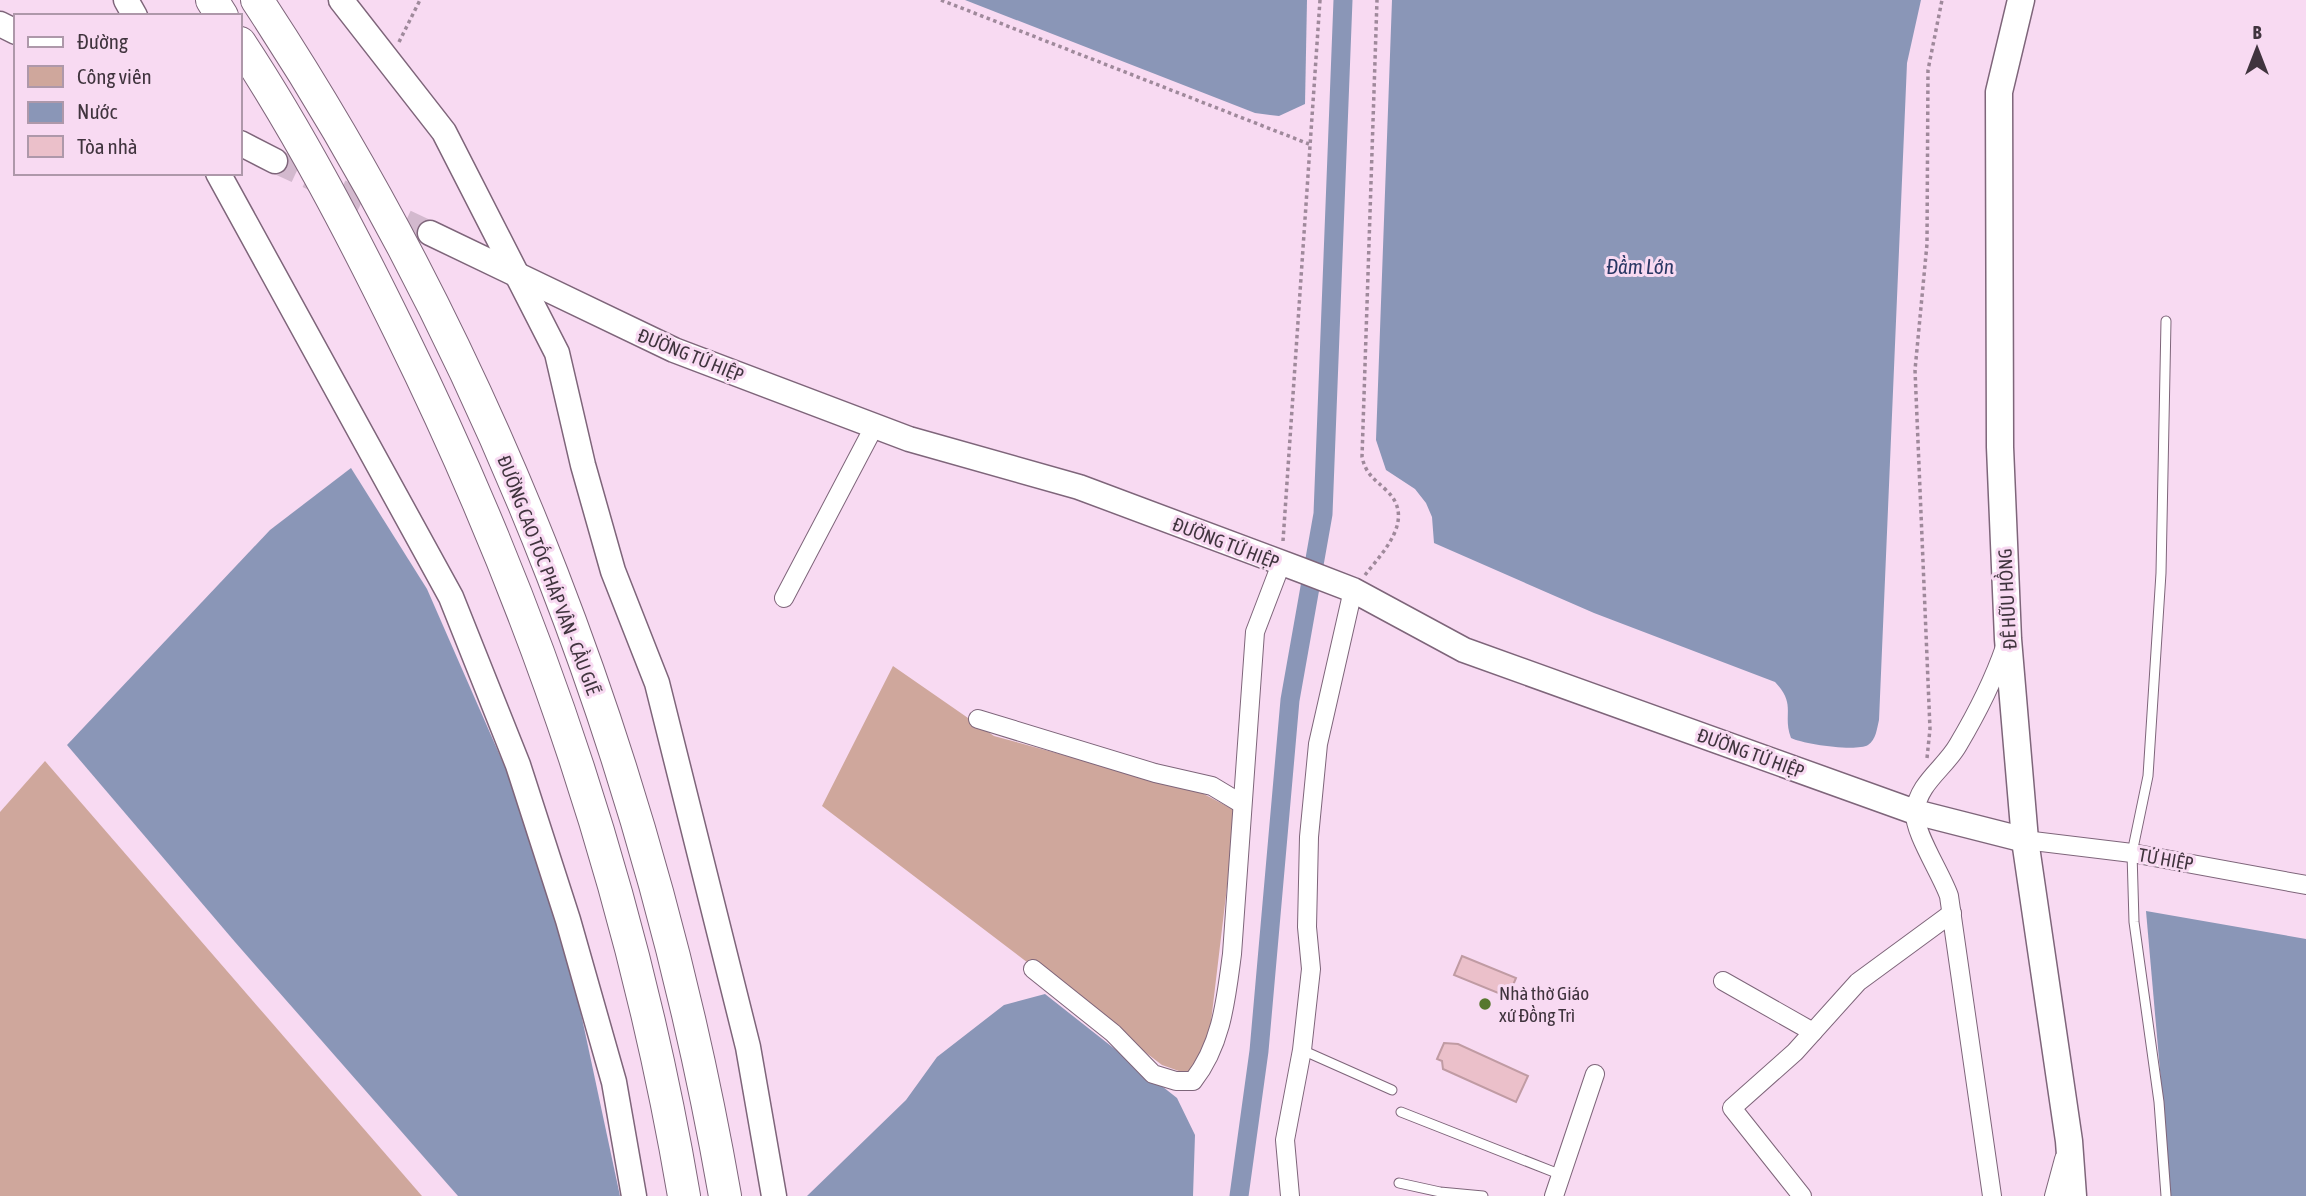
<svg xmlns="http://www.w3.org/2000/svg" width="2306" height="1196" font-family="'Asap Condensed',sans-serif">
	<rect width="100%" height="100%" fill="#f8daf2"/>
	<g fill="#cfa79c">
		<path d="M893,666L994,736L1202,793L1236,811L1208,1047L1190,1075L1162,1065L822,806Z"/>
		<path d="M45,761L422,1196H0V812Z"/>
	</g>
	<g fill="#8a96b7">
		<path d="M965,0H1307L1305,104L1279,116L1255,113Z"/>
		<path d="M1392,0H1921L1907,63L1879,720C1877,728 1876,740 1868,745C1856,752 1803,744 1791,738C1782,714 1797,705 1775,682L1594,613L1434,543L1432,517L1426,503L1415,489L1386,470L1376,440Z"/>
		<path d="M351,468L427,589L508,774L570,962L620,1196H458L235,942L67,745L270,530Z"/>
		<path d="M2146,911L2306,939V1196H2171Z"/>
		<path d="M1045,994L1177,1098L1195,1135L1193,1196H807L906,1100L937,1057L1004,1005Z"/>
	</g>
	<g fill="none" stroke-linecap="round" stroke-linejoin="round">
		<path stroke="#8a96b7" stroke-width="19" d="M1239,1196L1259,1051L1290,700L1323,514L1343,0"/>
	</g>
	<g fill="#ebc0ca" stroke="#c09ba3" stroke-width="2">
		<path d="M1462,956L1516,978L1508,997L1454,975Z"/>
		<path d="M1444,1043L1458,1044L1528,1076L1516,1102L1443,1069L1442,1061L1437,1059Z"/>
	</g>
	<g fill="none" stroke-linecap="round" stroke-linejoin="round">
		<path stroke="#d3b9ce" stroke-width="24" stroke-dasharray="24 12" stroke-linecap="butt" d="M275,161L430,233"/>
		<g stroke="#7e657a" stroke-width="11">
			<g id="lane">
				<path d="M1302,1050L1392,1090"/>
				<path d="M1401,1112L1559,1174"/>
				<path d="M1399,1183L1440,1192L1483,1196"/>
				<path d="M2166,1196L2159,1102L2134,922L2132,853L2148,776L2161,573L2166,321"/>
			</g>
		</g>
		<g stroke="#7e657a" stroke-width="20">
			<g id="street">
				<path d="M784,598L875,425"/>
				<path d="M978,719L1155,773L1212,786L1242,804"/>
				<path d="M2025,840L2132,853L2306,885"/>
				<path d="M1033,969L1113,1033L1153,1074L1176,1081H1193C1222,1044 1226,999 1232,954L1255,632L1281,564"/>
				<path d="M1723,981L1813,1032"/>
				<path d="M1290,1196L1285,1140L1302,1050L1311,969L1307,927L1309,837L1318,744L1353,590"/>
				<path d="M1554,1196L1595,1074"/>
				<path d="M1802,1196L1732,1108L1795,1052L1858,982L1952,913"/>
				<path d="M1992,1196L1949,896C1942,875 1913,831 1915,812C1918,783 1945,768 1958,745C1977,713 1993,682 2005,647"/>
				<path d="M2054,1196L2064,1159"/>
			</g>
		</g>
		<g stroke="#7e657a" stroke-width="27">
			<g id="secondary">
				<path d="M126,0L135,16"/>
				<path d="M341,0L444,132L557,353L583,465L613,571L657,683L748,1047L774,1196"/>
				<path d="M0,24L16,32"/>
				<path d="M240,143L275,161"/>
				<path d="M218,173L451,597L518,765L568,920L614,1082L634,1196"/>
				<path d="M430,233L674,350L909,439L1079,487L1301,570L1353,590L1464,650L1915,812L2025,840"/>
			</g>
		</g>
		<g stroke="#7e657a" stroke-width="29">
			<path id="primary" d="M2021,0L1999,92L2000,447L2008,639L2025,840L2069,1141L2073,1196"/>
		</g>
		<g stroke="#7e657a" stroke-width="34">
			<g id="highway">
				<path d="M212,0L222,16"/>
				<path d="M257,0C494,359 651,773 725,1196"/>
				<path d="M240,43C300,134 352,234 400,332C535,606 633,895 684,1196"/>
			</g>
		</g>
		<g stroke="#9f899b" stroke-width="3.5" stroke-dasharray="3.5 3.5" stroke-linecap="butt">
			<path d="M941,0L1309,144"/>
			<path d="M399,42L420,0"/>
			<path d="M1283,541L1320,0"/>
			<path d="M1365,575C1383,552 1416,519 1387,491C1375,479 1366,475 1362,457L1377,0"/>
			<path d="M1927,758L1930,729L1915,370L1927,244L1928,70L1942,0"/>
		</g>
		<use href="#lane" stroke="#fff" stroke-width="9"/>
		<use href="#street" stroke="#fff" stroke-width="18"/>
		<use href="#secondary" stroke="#fff" stroke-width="24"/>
		<use href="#primary" stroke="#fff" stroke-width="26"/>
		<use href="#highway" stroke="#fff" stroke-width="32"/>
	</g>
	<circle fill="#57772e" stroke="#f8daf2" stroke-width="2.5" cx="1485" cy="1004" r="7"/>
	<g text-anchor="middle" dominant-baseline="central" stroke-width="6" stroke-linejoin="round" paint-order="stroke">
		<g font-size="19" fill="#40343e" stroke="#f8daf2">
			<text transform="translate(691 355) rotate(22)">ĐƯỜNG TỨ HIỆP</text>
			<text transform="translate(1226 543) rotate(21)">ĐƯỜNG TỨ HIỆP</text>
			<text transform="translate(549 575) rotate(69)">ĐƯỜNG CAO TỐC PHÁP VÂN - CẦU GIẼ</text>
			<text transform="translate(2007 599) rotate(-93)">ĐÊ HỮU HỒNG</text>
			<text transform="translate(1751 753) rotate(20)">ĐƯỜNG TỨ HIỆP</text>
			<text transform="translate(2166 859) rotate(10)">TỨ HIỆP</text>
		</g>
		<g font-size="19" fill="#40343e" stroke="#f8daf2" text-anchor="start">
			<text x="1499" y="993">Nhà thờ Giáo<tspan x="1499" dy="22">xứ Đồng Trì</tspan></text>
		</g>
		<g font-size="21" font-style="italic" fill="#293764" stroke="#f8daf2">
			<text x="1640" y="266">Đầm Lớn</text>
		</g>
	</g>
	<rect x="14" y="14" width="228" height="161" fill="#f8daf2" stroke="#ae98aa" stroke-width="2"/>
	<rect x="28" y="37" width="35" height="10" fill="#ffffff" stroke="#ae98aa" stroke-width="2"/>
	<text x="77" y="49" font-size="21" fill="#40343e">Đường</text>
	<rect x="28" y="66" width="35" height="21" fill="#cfa79c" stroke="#ae98aa" stroke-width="2"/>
	<text x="77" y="84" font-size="21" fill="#40343e">Công viên</text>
	<rect x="28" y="102" width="35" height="21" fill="#8a96b7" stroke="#ae98aa" stroke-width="2"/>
	<text x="77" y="119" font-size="21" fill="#40343e">Nước</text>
	<rect x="28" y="136" width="35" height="21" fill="#ebc0ca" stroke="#ae98aa" stroke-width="2"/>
	<text x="77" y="154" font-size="21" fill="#40343e">Tòa nhà</text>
	<g transform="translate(2257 49)" stroke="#f8daf2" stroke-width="5" paint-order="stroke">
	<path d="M0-5L12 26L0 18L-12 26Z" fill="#40343e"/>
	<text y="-10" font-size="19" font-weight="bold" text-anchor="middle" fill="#40343e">B</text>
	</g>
</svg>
